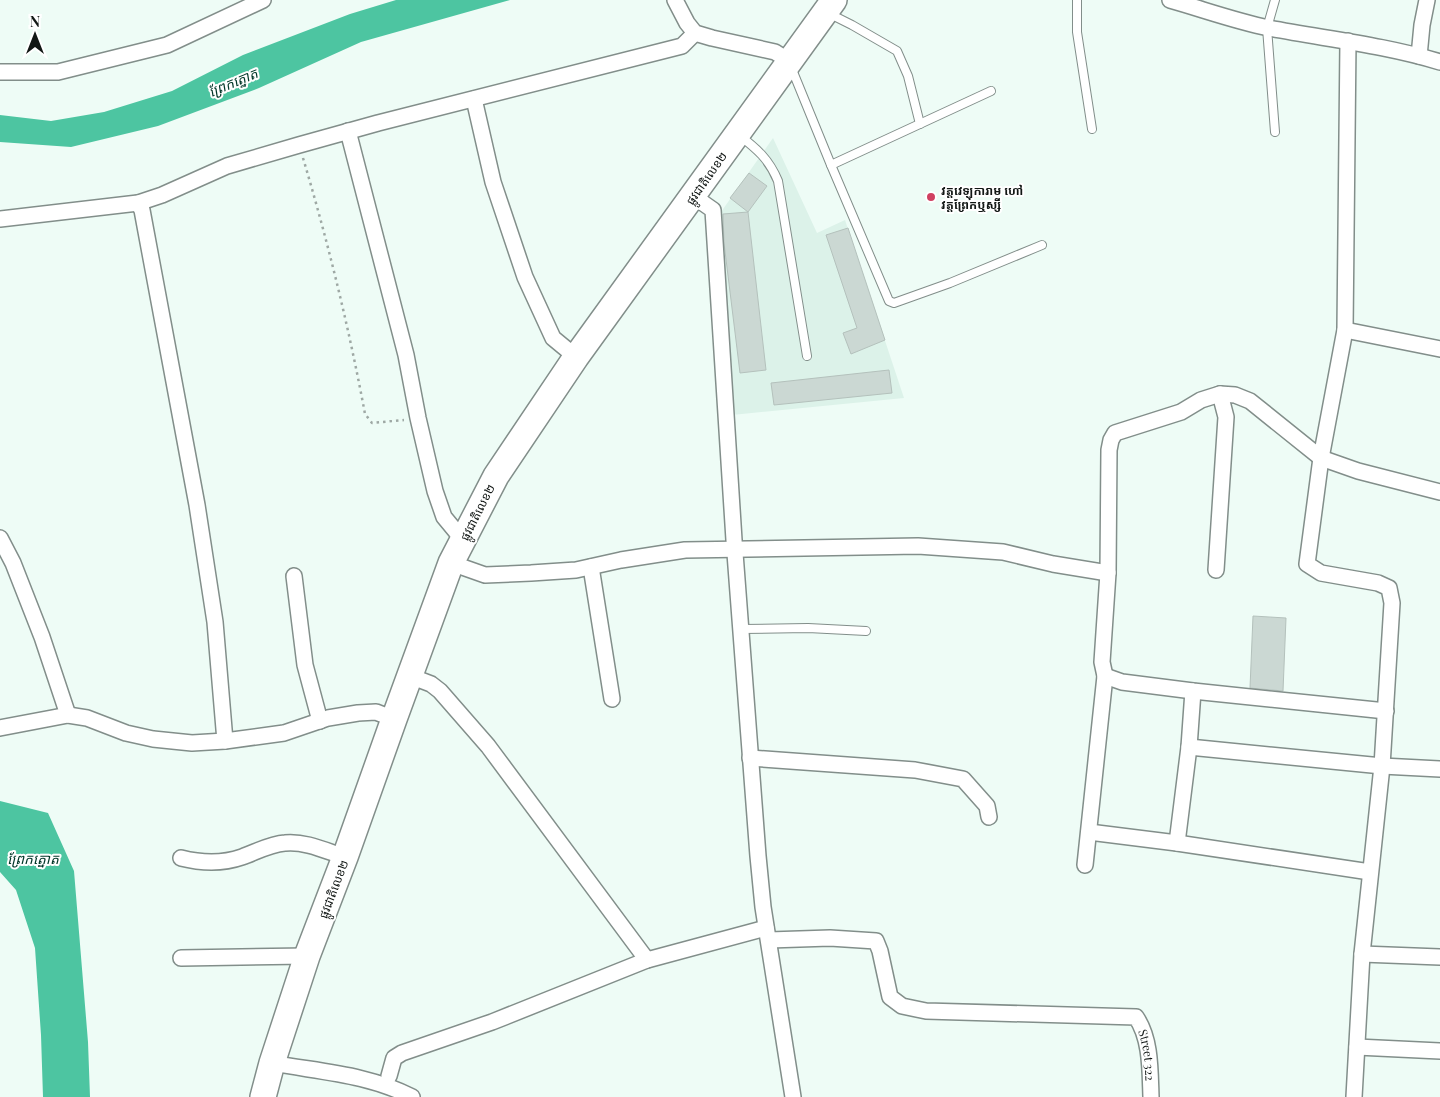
<svg xmlns="http://www.w3.org/2000/svg" width="1440" height="1097" font-family="'Playfair Display','Noto Sans Khmer',serif">
	<rect width="100%" height="100%" fill="#eefcf6"/>
	<path fill="#dcf2e9" d="M773,138L817,233L845,220L904,398L732,415L721,212Z"/>
	<g fill="#4dc5a1">
		<path d="M396,0H510L361,42L259,88L158,126L71,147L0,142V115L51,121L104,112L172,91L243,55L350,14Z"/>
		<path d="M0,801L48,813L74,871L88,1042L90,1097H43L41,1035L35,948L16,890L0,872Z"/>
	</g>
	<g fill="#cbd8d3" stroke="#b4c1bc">
		<path d="M749,173L767,186L748,212L730,198Z"/>
		<path d="M748,212L766,370L740,373L724,243L723,214Z"/>
		<path d="M848,228L885,340L851,354L843,333L857,328L826,235Z"/>
		<path d="M889,370L892,393L774,405L771,383Z"/>
		<path d="M1253,616L1286,618L1283,691L1250,688Z"/>
	</g>
	<g fill="none" stroke-linecap="round" stroke-linejoin="round">
		<g stroke="#828e8a" stroke-width="10">
			<g id="service">
				<path d="M1077,0V32L1092,129"/>
				<path d="M1275,0L1267,28L1275,132"/>
				<path d="M828,13L852,25L897,51L908,76L920,124"/>
				<path d="M791,67L831,165L889,301L894,303L950,283L1042,245"/>
				<path d="M739,135C757,149 769,159 778,181L807,356"/>
				<path d="M831,165L991,91"/>
				<path d="M741,629L808,628L866,631"/>
			</g>
		</g>
		<g stroke="#828e8a" stroke-width="18">
			<g id="minor">
				<path d="M675,0L687,23L695,33L712,38L775,52L789,61"/>
				<path d="M1170,0C1202,9 1235,21 1269,28C1326,39 1384,45 1440,62"/>
				<path d="M1348,41L1345,330L1321,458L1307,564L1321,573L1378,583L1389,588L1392,603L1382,766L1362,954L1354,1097"/>
				<path d="M1419,56L1422,25L1427,0"/>
				<path d="M0,72H58L167,45L263,0"/>
				<path d="M474,99L493,182L525,277L553,338L576,357"/>
				<path d="M348,131L406,355L418,418L435,491L444,517L463,540"/>
				<path d="M693,196L713,210L734,540L758,856L763,907L793,1097"/>
				<path d="M138,203L142,210L197,505L215,622L225,741"/>
				<path d="M0,219L138,203L162,195L227,166L299,145L378,123L682,46L695,33"/>
				<path d="M1345,330L1440,349"/>
				<path d="M0,538L13,563L42,637L68,715"/>
				<path d="M451,563L485,575L531,573L576,570L621,560L685,550L918,546L1003,552L1053,564L1108,573"/>
				<path d="M591,567L612,699"/>
				<path d="M1216,570L1226,417L1220,394"/>
				<path d="M294,576L305,665L320,721"/>
				<path d="M410,676L431,684L440,691L488,746L647,960"/>
				<path d="M1105,676L1122,682L1193,691L1386,711"/>
				<path d="M0,728L68,715L87,718L126,733L153,739L192,743L225,741L284,733L328,718L358,713L376,712L394,719"/>
				<path d="M1189,747L1382,766L1440,769"/>
				<path d="M750,758L915,770L963,779L987,806L989,817"/>
				<path d="M1089,832L1177,843L1370,872"/>
				<path d="M1177,843L1189,747L1193,691"/>
				<path d="M181,858C201,863 222,864 242,857C256,852 270,844 285,843C306,841 326,851 345,857"/>
				<path d="M1085,865L1105,676L1102,662L1108,573L1109,450L1111,440L1115,433L1181,412L1201,400L1220,394L1235,395L1250,401L1321,458L1358,471L1440,492"/>
				<path id="s1" d="M769,940L830,938L876,941L880,951L890,997L902,1006L926,1011L1136,1017C1151,1039 1150,1070 1151,1097"/>
				<path d="M1362,954L1440,957"/>
				<path d="M181,958L307,956"/>
				<path d="M1357,1047L1440,1051"/>
				<path d="M272,1063C320,1072 368,1074 412,1097"/>
				<path d="M389,1076L394,1058L402,1053L492,1022L647,960L766,928"/>
			</g>
		</g>
		<g stroke="#828e8a" stroke-width="28">
			<path id="trunk" d="M263,1097L272,1063L307,956L345,857L394,719L451,563L496,476L576,357L834,0"/>
		</g>
		<path stroke="#9ea8a4" stroke-width="2.5" stroke-dasharray="2.5 4" stroke-linecap="butt" d="M303,158C328,242 349,328 365,414L372,423L404,420"/>
		<use href="#service" stroke="#fff" stroke-width="8"/>
		<use href="#minor" stroke="#fff" stroke-width="15"/>
		<use href="#trunk" stroke="#fff" stroke-width="25"/>
	</g>
	<circle fill="#d04061" stroke="#fff" stroke-width="2" cx="931" cy="197" r="5"/>
	<g text-anchor="middle" dominant-baseline="central" stroke-width="4" stroke-linejoin="round" paint-order="stroke">
		<g font-size="12" fill="#121715" stroke="#fff">
			<text transform="translate(706 178) rotate(-55)">ផ្លូវជាតិលេខ២</text>
			<text transform="translate(477 512) rotate(-63)">ផ្លូវជាតិលេខ២</text>
			<text transform="translate(333 889) rotate(-69)">ផ្លូវជាតិលេខ២</text>
			<text stroke="none"><textPath href="#s1" startOffset="455">Street 322</textPath></text>
		</g>
		<g font-size="12" font-weight="bold" fill="#121715" stroke="#fff" text-anchor="start">
			<text x="941" y="190">វត្តវេឡុការាម ហៅ<tspan x="941" dy="14">វត្តព្រែកឬស្សី</tspan></text>
		</g>
		<g font-size="14" font-style="italic" fill="#003628" stroke="#fff">
			<text transform="translate(233 82) rotate(-23)">ព្រែកត្នោត</text>
			<text x="33" y="858">ព្រែកត្នោត</text>
		</g>
	</g>
	<g transform="translate(35 35)" stroke="#ffffff" stroke-width="4" paint-order="stroke">
	<path d="M0-4L9 19L0 12L-9 19Z" fill="#121715"/>
	<text y="-8" font-size="14" font-weight="bold" text-anchor="middle" fill="#121715">N</text>
	</g>
</svg>
